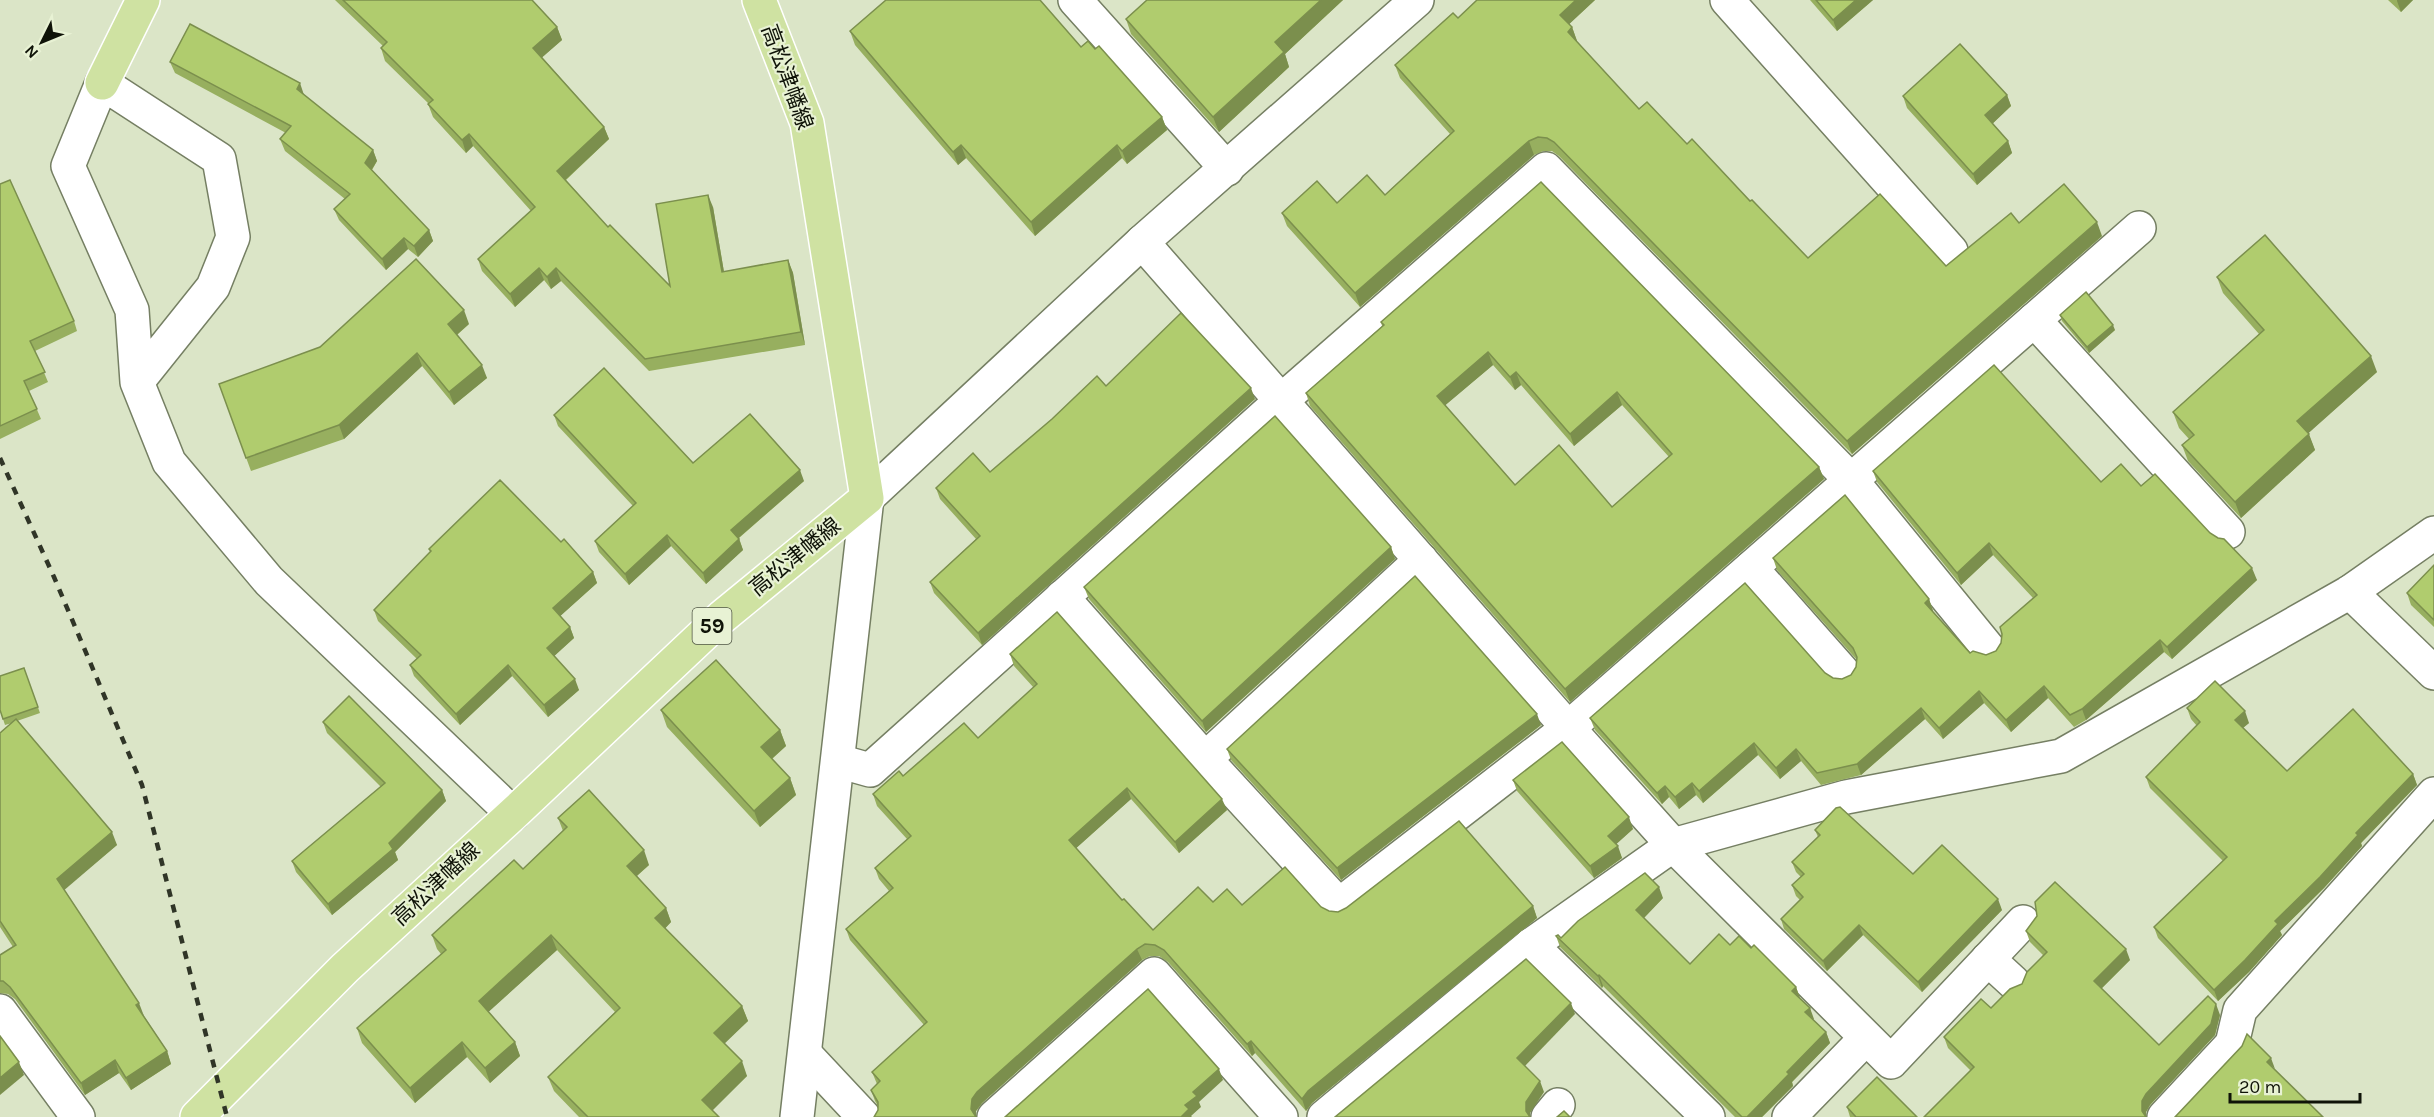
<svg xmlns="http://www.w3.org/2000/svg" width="2434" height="1117" font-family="Karla,'Noto Sans JP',sans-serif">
	<rect width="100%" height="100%" fill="#dbe5c7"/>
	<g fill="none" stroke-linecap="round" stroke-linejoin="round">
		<g stroke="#757f63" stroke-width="36">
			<g id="minor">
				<path d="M1075,0L1227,169"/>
				<path d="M1727,0L1951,251"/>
				<path d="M1142,242L1568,728L1673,845L1891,1062L2023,922"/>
				<path d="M2034,320L2139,228"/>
				<path d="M137,382L213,287L233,237L219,159L102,83L68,166L132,310L137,382L169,462L269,581L513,814"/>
				<path d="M1421,560L1205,759L1339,905L1568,728L2034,320L2228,532"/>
				<path d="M1751,568L1843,672"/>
				<path d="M2350,592L2434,673"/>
				<path d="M1062,597L1205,759"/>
				<path d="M838,761L870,770L1282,400L1546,169L1851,480L1988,648"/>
				<path d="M1531,945L1708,1117"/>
				<path d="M1988,959L2013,982"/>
				<path d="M0,1011L78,1117"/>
				<path d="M805,1054L864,1117"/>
				<path d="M797,1117L867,498L1142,242L1417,0"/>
				<path d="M994,1117L1154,974L1281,1117"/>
				<path d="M1324,1117L1531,945L1673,845L1846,797L2061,756L2350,592L2434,533"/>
				<path d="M1548,1117L1558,1105"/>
				<path d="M1789,1117L1866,1038"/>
				<path d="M2164,1117L2232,1044L2240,1010L2434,794"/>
			</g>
		</g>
		<g stroke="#fff" stroke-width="36">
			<g id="major">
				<path d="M102,83L143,0"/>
				<path d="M197,1117L345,968L513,814L722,617L867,498L807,123L759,0"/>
			</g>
		</g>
		<use href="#minor" stroke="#fff" stroke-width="33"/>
		<use href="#major" stroke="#cfe2a2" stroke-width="33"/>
		<path stroke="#303527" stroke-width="4.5" stroke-dasharray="8 8" stroke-linecap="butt" d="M0,458L54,577L142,785L227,1117"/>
	</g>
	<g fill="#97af5f" fill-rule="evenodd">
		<path d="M335,0H532L557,27L562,40L542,57L604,127L609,139L566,180L608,227L670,286L713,207L724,272L788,260L793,273L805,345L649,371L561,281L551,289L544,280L515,307L482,271L478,259L531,211L473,146L466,153L433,117L428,104H429L385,61L381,48L383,46Z"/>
		<path d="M1147,0H1343L1285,54L1289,67L1219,132L1131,34L1126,19Z"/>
		<path d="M1477,0H1595L1569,24L1572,27L1577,41L1576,42L1639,109L1687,144L1750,201L1808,258L1946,266L2019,223L2102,236L1852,454L1559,156L1552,151H1543L1534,155L1360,307L1287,226L1282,213L1385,195L1450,134L1400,78L1395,65L1458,18Z"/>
		<path d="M1810,0H1873L1837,31Z"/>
		<path d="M2388,0H2413L2401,12Z"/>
		<path d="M850,31L1081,47L1095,49L1162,117L1167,130L1127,164L1122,158L1035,236L966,158L958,165L855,45Z"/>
		<path d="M170,62L304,95L373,150L377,161L372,170L429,230L433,241L418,257L408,249L386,270L339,220L334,209L345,199L285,151L280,139L286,133L175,73Z"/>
		<path d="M2007,95L2011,106L1992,124L2008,141L2012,153L1977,185L1907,108L1903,96Z"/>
		<path d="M1541,182L1819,467L1824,479L1570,702L1310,406L1306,393L1382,326L1381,322ZM1493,365L1515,390L1521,385L1574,446L1622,405L1669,457L1612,507L1515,485L1445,405Z"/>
		<path d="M0,184L74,321L77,331L35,351L48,382L29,391L41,419L0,439Z"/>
		<path d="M2217,277L2377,372L2308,433L2315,450L2241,518L2188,461L2182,445L2189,439L2179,428L2173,412L2259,334L2223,293Z"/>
		<path d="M2060,315L2115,330L2089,353L2062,321Z"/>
		<path d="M469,324L457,335L487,378L454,405L422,366L344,439L251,471L219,384Z"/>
		<path d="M1106,386L1255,399L982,645L934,593L930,582L976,539L940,499L936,488L990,472Z"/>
		<path d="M554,415L693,463L804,481L739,538L743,550L706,584L671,546L629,585L599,552L595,541L633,506L558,426Z"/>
		<path d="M1873,471L2101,482L2141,486L2210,533L2257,580L2172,659L2164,652L2086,720L2074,727L2048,698L2011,732L1984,703L1943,739L1925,719L1861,775L1821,785L1801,761L1780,779L1758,755L1703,803L1696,795L1679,809L1669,797L1662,804L1595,730L1590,718L1825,673L1833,678L1842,679L1851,675L1856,667L1857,660L1777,570L1773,558L1929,599L1933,611L1932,612L1970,653L1986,655L1996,651L2033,598L1993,555L1961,585L1877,482Z"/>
		<path d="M561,542L593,572L597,583L560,616L570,627L574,638L554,656L579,690L548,717L512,676L460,725L414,676L410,665L417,659L378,621L374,610L430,552L429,549Z"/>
		<path d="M1391,547L1395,559L1206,732L1089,599L1084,587Z"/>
		<path d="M2434,565V627L2411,605L2407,593Z"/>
		<path d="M1010,654L1227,810L1179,853L1131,799L1076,848L1122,900L1153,930L1213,902L1242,905L1321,907L1329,911L1338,912L1533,906L1537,918L1312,1103L1306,1111L1255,1053L1252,1056L1168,962L1159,956H1150L1142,960L982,1103L976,1111V1117L878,1110V1106L875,1101L871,1090L877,1084L872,1072L924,1025L850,940L846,929L889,891L879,879L875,868L907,839L877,806L873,794L903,776L978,738L1034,688L1014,666Z"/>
		<path d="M24,668L40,713L17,721L117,845L64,889L144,1016L167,1051L171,1064L131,1090L119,1073L85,1095L15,999L8,994L0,993V955L13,947L0,927V733L12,723L5,725L0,710Z"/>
		<path d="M2187,708L2249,723L2243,728L2287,771L2413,774L2417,785L2361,843L2362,846L2324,888L2280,931L2282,935L2249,972L2218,1001L2158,938L2154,927L2223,861L2150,788L2146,777L2197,726L2191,719Z"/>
		<path d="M661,710L780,730L786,746L772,759L790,778L796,795L760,827L667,727Z"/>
		<path d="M323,722L442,790L446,801L395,852L398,860L332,915L296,872L292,861L381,787L327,733Z"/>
		<path d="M1541,725L1341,880L1231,760L1227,749Z"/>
		<path d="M1513,780L1633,829L1616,844L1622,858L1594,878L1517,791Z"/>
		<path d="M558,818L649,865L637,876L666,908L671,922L665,928L742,1006L748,1021L724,1043L747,1076L712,1110L719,1117H579L554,1091L548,1077L615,1012L557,950L488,1012L515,1042L520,1056L490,1083L467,1057L415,1103L362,1043L357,1028L441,954L437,949L432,935L523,869L563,831Z"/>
		<path d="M1815,830L1913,874L2002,910L1922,992L1863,935L1827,971L1784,929L1781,919L1800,900L1796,896L1792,885L1801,877L1796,872L1792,862L1818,837Z"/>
		<path d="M1663,898L1644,918L1690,964L1730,945L1751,948L1796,987L1800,998L1810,1008L1813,1020L1826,1032L1830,1043L1792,1082L1793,1086L1762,1117H1735L1603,986L1602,988L1560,947L1556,936L1561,938Z"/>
		<path d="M2026,931L2130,960L2101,989L2159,1045L2220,1015L2215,1035L2150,1105L2146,1112V1117L1970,1070L1948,1048L1944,1037L1991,1008L2022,984L2043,955L2030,942Z"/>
		<path d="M1847,1107L1917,1117H1850Z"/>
	</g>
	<g fill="#7b8f4d">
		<path d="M1321,0H1343L1285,54L1289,67L1219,132L1213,117L1275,42Z"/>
		<path d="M1576,0H1595L1565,28L1560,15Z"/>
		<path d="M1856,0H1873L1837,31L1833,20Z"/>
		<path d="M2397,0H2413L2401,12L2397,1Z"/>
		<path d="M557,27L562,40L538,61L533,48Z"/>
		<path d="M1572,27L1577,41L1572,45L1568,32Z"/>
		<path d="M300,83L304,95L297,89Z"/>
		<path d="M2007,95L2011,106L1989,127L1985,115Z"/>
		<path d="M1162,117L1167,130L1127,164L1122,151Z"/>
		<path d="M604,127L609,139L562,183L557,171Z"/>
		<path d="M469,134L473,146L466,153L462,140Z"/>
		<path d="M1529,141L1534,155L1360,307L1355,293Z"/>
		<path d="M2008,141L2012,153L1977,185L1973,174Z"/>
		<path d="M961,145L966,158L958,165L953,152Z"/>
		<path d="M1117,145L1122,158L1035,236L1031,222Z"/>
		<path d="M373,150L377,161L369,174L365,163Z"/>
		<path d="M708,195L713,207L726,284L722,272Z"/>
		<path d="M2097,222L2102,236L1852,454L1847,441Z"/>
		<path d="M429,230L433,241L418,257L414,246Z"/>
		<path d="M404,238L408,249L386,270L382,259Z"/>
		<path d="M788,260L793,273L805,345L801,332Z"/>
		<path d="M539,268L544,280L515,307L510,294Z"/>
		<path d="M556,268L561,281L551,289L547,277Z"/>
		<path d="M464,310L469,324L453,338L448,324Z"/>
		<path d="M2113,325L2115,330L2089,353L2087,347Z"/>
		<path d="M1488,352L1493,365L1442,408L1437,396Z"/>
		<path d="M417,353L422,366L344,439L339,425Z"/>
		<path d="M2371,356L2377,372L2303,438L2297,421Z"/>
		<path d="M482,365L487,378L454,405L449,392Z"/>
		<path d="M1516,372L1521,385L1515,390L1510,377Z"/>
		<path d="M1251,388L1255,399L982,645L978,633Z"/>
		<path d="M1617,392L1622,405L1574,446L1570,434Z"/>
		<path d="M2309,434L2315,450L2241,518L2235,502Z"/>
		<path d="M1819,467L1824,479L1570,702L1565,689Z"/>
		<path d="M800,470L804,481L735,541L731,530Z"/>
		<path d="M667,535L671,546L629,585L625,574Z"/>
		<path d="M739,539L743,550L706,584L703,573Z"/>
		<path d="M1989,543L1993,555L1961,585L1957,573Z"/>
		<path d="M1391,547L1395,559L1206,732L1202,721Z"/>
		<path d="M2252,568L2257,580L2172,659L2167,647Z"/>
		<path d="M593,572L597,583L557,619L553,608Z"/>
		<path d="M1929,599L1933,611L1929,615L1925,603Z"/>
		<path d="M570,627L574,638L551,659L547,648Z"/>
		<path d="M2160,640L2164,652L2086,720L2082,709Z"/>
		<path d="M508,665L512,676L460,725L456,714Z"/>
		<path d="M575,679L579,690L548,717L544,705Z"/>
		<path d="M2044,686L2048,698L2011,732L2006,720Z"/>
		<path d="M1979,691L1984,703L1943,739L1939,728Z"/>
		<path d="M1921,708L1925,719L1861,775L1857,764Z"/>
		<path d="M2245,711L2249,723L2239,731L2235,720Z"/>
		<path d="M1537,714L1541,725L1341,880L1337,868Z"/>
		<path d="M780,730L786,746L767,763L761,747Z"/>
		<path d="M1754,743L1758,755L1703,803L1699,791Z"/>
		<path d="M1796,749L1801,761L1780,779L1776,768Z"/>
		<path d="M2413,774L2417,785L2361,843L2362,846L2324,888L2280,931L2282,935L2249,972L2218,1001L2214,990L2275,921L2356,833Z"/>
		<path d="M790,778L796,795L760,827L754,811Z"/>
		<path d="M1692,783L1696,795L1679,809L1675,797Z"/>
		<path d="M1665,786L1669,797L1662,804L1657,793Z"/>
		<path d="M1127,788L1131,799L1073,851L1069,840Z"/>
		<path d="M442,790L446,801L395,852L398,860L332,915L328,904Z"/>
		<path d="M1222,799L1227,810L1179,853L1175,842Z"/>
		<path d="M1629,817L1633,829L1612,848L1608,836Z"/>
		<path d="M112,832L117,845L62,892L57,879Z"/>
		<path d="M1618,846L1622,858L1594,878L1590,866Z"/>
		<path d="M644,850L649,865L632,880L627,866Z"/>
		<path d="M1659,887L1663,898L1640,922L1636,910Z"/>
		<path d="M1998,899L2002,910L1922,992L1918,982Z"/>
		<path d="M1533,906L1537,918L1312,1103L1306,1111L1302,1099L1308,1091Z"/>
		<path d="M666,908L671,922L661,933L655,918Z"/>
		<path d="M1859,925L1863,935L1827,971L1823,961Z"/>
		<path d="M551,935L557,950L484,1016L479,1001Z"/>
		<path d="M1137,949L1142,960L982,1103L976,1111V1117L971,1109L972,1099L977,1092Z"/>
		<path d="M2126,949L2130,960L2098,992L2094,981Z"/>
		<path d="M1599,975L1603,986L1602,988L1598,976Z"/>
		<path d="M1796,987L1800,998L1792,991Z"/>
		<path d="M139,1003L144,1016L136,1005Z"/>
		<path d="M1571,1003L1575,1014L1521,1070L1517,1058Z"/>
		<path d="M2216,1004L2220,1015L2215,1035L2150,1105L2146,1112V1117L2142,1111V1101L2146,1094Z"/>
		<path d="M742,1006L748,1021L720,1048L714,1033Z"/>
		<path d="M1810,1008L1814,1019L1810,1023L1805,1012Z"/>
		<path d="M1826,1032L1830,1043L1792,1082L1793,1086L1762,1117H1747L1787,1072Z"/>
		<path d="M1251,1041L1255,1053L1252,1056L1247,1044Z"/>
		<path d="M462,1042L467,1057L415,1103L410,1088Z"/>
		<path d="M515,1042L520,1056L490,1083L485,1068Z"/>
		<path d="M167,1051L171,1064L131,1090L126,1078Z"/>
		<path d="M2271,1058L2275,1069L2267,1062Z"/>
		<path d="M115,1060L119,1073L85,1095L81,1083Z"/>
		<path d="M742,1061L747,1076L708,1115L702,1100Z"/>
		<path d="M19,1062L24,1075L0,1095V1078Z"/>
		<path d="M1219,1069L1223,1080L1199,1102L1201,1107L1191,1116L1192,1117H1181L1185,1105L1193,1092Z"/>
		<path d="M1540,1081L1544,1092L1530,1113V1117L1526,1111V1102Z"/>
	</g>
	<g fill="#b0cc6e" stroke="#7b8f4d" stroke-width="1.5" fill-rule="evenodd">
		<path d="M343,0H532L557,27L533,48L604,127L557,171L608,227L610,225L670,286L656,204L708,195L722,272L788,260L801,332L645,359L556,268L547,277L539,268L510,294L478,259L535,207L469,134L462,140L428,104L433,100L381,48L387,42Z"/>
		<path d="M886,0H1040L1081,47L1088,41L1095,49L1099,46L1162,117L1122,151L1117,145L1031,222L961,145L953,152L850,31Z"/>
		<path d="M1147,0H1321L1275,42L1284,52L1213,117L1126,19Z"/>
		<path d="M1477,0H1576L1560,15L1572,27L1568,32L1639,109L1647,102L1687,144L1692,139L1750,201L1752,200L1808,258L1880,194L1946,266L2011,213L2019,223L2064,184L2097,222L1847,441L1554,142L1547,138L1538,137L1529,141L1355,293L1282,213L1317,181L1337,203L1367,175L1385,195L1454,131L1395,65L1453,13L1458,18Z"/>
		<path d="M1816,0H1856L1833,20Z"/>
		<path d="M190,24L300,83L297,89L373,150L365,163L429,230L414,246L404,238L382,259L334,209L350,194L280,139L291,126L170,62Z"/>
		<path d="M1960,44L2007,95L1985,115L2008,141L1973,174L1903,96Z"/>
		<path d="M10,180L74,321L30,341L45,372L24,381L37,409L0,426V184Z"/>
		<path d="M1541,182L1819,467L1565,689L1306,393L1384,325L1381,322ZM1488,352L1510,377L1516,372L1570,434L1617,392L1672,454L1612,507L1559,445L1515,485L1437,396Z"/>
		<path d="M2265,235L2371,356L2297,421L2309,434L2235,502L2182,445L2194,435L2173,412L2264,330L2217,277Z"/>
		<path d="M416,259L464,310L448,324L482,365L449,392L417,353L339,425L246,458L219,384L320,347Z"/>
		<path d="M2086,292L2113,325L2087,347L2060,315Z"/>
		<path d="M1181,313L1251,388L978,633L930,582L980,536L936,488L973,453L990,472L1052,419L1097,376L1106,386Z"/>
		<path d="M1994,365L2101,482L2121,464L2141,486L2155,474L2210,533L2218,538L2224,539L2252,568L2167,647L2160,640L2082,709L2070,715L2044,686L2006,720L1979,691L1939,728L1921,708L1857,764L1817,773L1796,749L1776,768L1754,743L1699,791L1692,783L1675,797L1665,786L1657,793L1590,718L1745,583L1825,673L1833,678L1842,679L1851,675L1856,667L1857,657L1853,648L1773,558L1845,495L1929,599L1925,603L1970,653L1973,651L1986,655L1996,651L2001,643L2002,634L2000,627L2037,595L1989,543L1957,573L1873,471Z"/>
		<path d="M604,368L693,463L750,414L800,470L731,530L739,539L703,573L667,535L625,574L595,541L636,503L554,415Z"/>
		<path d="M1275,416L1391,547L1202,721L1084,587Z"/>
		<path d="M500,480L561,542L564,539L593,572L553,608L570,627L547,648L575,679L544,705L508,665L456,714L410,665L421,655L374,610L431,551L429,549Z"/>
		<path d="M2434,565V620L2407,593Z"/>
		<path d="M1415,576L1537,714L1337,868L1227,749Z"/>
		<path d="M1057,612L1222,799L1175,842L1127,788L1069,840L1122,900L1124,899L1153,930L1198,887L1213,902L1227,889L1242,905L1285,867L1321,907L1329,911L1338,912L1346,908L1459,821L1533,906L1308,1091L1302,1099L1251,1041L1247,1044L1164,950L1155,945L1145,944L1137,949L977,1092L972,1099L971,1109L976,1117H874L878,1110V1102L871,1090L880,1081L872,1072L927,1022L846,929L893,888L875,868L911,836L873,794L899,771L903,776L964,723L978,738L1037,684L1010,654Z"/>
		<path d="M716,660L780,730L761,747L790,778L754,811L661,710Z"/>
		<path d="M24,668L38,707L3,719L0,710V676Z"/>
		<path d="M2215,681L2245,711L2235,720L2287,771L2353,709L2413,774L2356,833L2358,835L2320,877L2275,921L2278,924L2245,960L2214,990L2154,927L2227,857L2146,777L2200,722L2187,708Z"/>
		<path d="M349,696L442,790L389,843L393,849L328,904L292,861L385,783L323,722Z"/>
		<path d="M16,719L112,832L57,879L139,1003L136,1005L167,1051L126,1078L115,1060L81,1083L10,987L3,981H0V955L16,945L0,921V733Z"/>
		<path d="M1562,742L1629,817L1608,836L1618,846L1590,866L1513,780Z"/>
		<path d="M589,790L644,850L627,866L666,908L655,918L742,1006L714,1033L742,1061L702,1100L719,1117H588L548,1077L620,1008L551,935L479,1001L515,1042L485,1068L462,1042L410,1088L357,1028L446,950L432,935L514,860L523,869L567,827L558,818Z"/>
		<path d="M1840,807L1913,874L1942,845L1998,899L1918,982L1859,925L1823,961L1781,919L1803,897L1792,885L1804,874L1792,862L1820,835L1815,830L1836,808Z"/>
		<path d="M1645,873L1659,887L1636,910L1690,964L1719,934L1730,945L1739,936L1751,948L1754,945L1796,987L1792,991L1810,1008L1805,1012L1826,1032L1787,1072L1789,1074L1747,1117H1742L1599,975L1598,976L1556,936L1558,935L1561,938L1578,921Z"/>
		<path d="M2055,882L2126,949L2094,981L2159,1045L2208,996L2216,1004L2211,1024L2146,1094L2142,1101V1111L2146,1117H1924L1974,1067L1944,1037L1981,999L1991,1008L2010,989L2022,984L2027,972L2047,952L2026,931L2037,916L2035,902Z"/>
		<path d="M1526,959L1571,1003L1517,1058L1540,1081L1526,1102V1111L1530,1117H1335Z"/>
		<path d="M1148,989L1219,1069L1193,1092L1197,1096L1185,1105L1189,1109L1181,1117H1005Z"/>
		<path d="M2247,1034L2271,1058L2267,1062L2323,1117H2175L2242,1046Z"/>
		<path d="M0,1036L19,1062L0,1078Z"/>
		<path d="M1877,1077L1917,1117H1856L1847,1107Z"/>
		<path d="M1564,1111L1570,1117H1557Z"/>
	</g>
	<g text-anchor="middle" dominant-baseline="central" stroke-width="4.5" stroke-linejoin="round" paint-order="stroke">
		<rect fill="#e8f2d4" stroke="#505645" stroke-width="1.5" x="692.5" y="608" width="39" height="36" rx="4.5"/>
		<g font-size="21" font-weight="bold" fill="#0f1308">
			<text x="712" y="626">59</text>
		</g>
		<g font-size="22" fill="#0f1308" stroke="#e8f2d4">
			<text transform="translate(787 77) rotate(70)">高松津幡線</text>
			<text transform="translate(795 557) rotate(-39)">高松津幡線</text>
			<text transform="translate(436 884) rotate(-43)">高松津幡線</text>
		</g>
	</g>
	<g transform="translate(42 42) rotate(227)" stroke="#e8f2d4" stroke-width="4.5" paint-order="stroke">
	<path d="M0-4.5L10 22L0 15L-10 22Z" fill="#0f1308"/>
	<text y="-9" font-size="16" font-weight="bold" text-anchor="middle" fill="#0f1308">N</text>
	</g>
	<path d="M2230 1093v9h130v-9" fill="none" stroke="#0f1308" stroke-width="3"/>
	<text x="2239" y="1093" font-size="18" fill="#0f1308" stroke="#e8f2d4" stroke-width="4.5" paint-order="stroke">20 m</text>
</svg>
